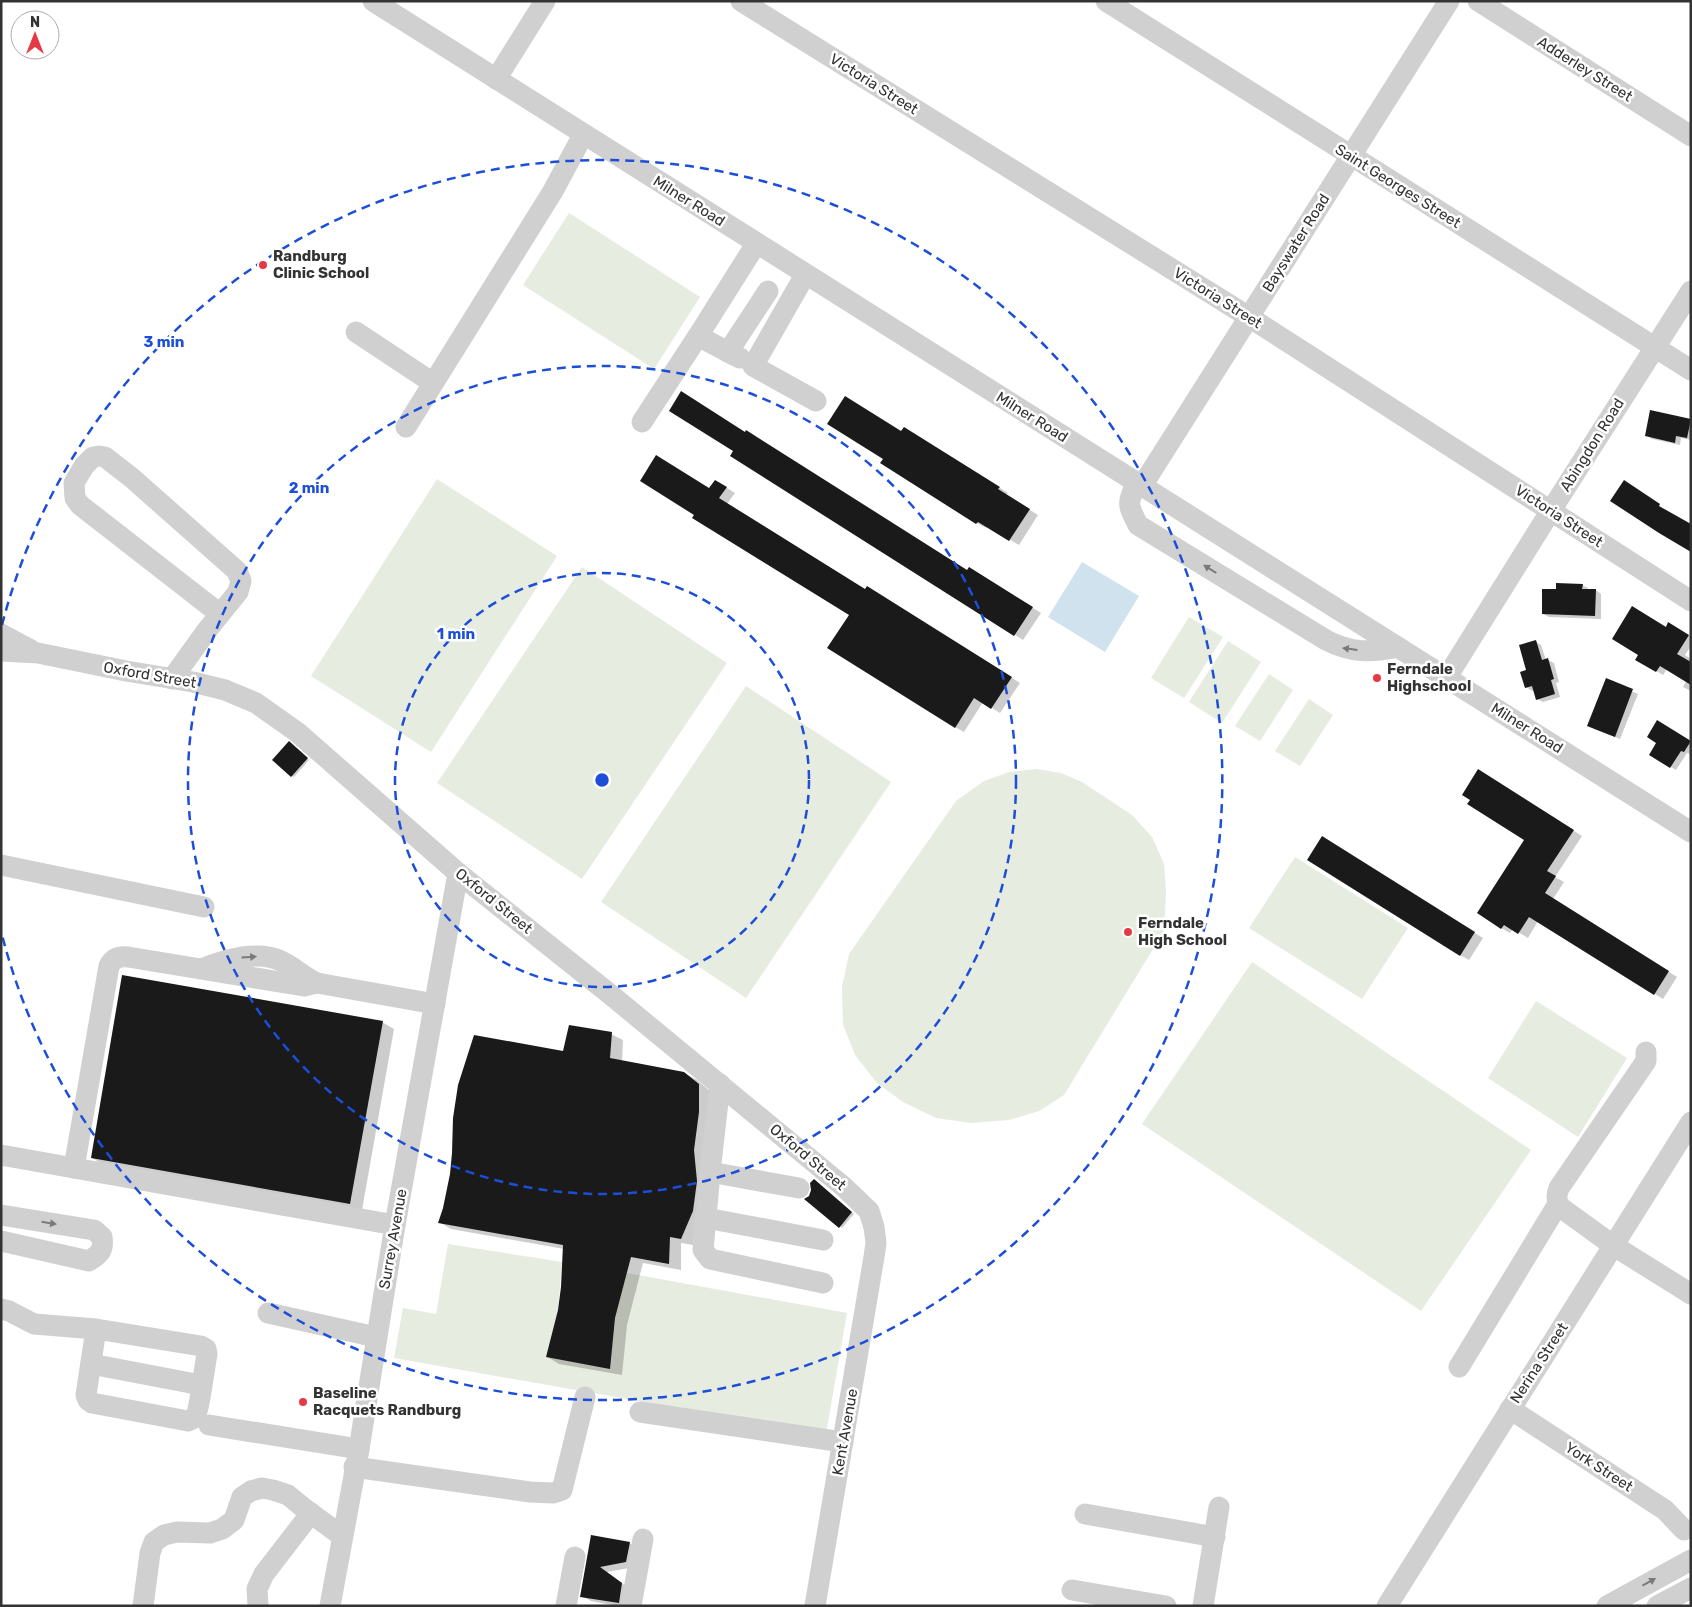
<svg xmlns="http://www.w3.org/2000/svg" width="1692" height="1607" font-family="Rubik,sans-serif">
	<rect width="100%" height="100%" fill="#fff"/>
	<g fill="#e6ecdf">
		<path d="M569,213L700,297L654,369L523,285Z"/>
		<path d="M437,479L557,556L431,752L311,676Z"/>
		<path d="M582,567L727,663L582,879L437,783Z"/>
		<path d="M1189,617L1223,637L1184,698L1151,678Z"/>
		<path d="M1228,641L1261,662L1222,723L1189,702Z"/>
		<path d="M1269,674L1293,690L1260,741L1235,726Z"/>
		<path d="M746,686L891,782L746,998L601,902Z"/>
		<path d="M1309,699L1333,715L1300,766L1275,751Z"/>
		<path d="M1037,769L1061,773L1082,782L1132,815L1152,837L1164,864L1166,893L1164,931L1064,1095L1039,1111L1009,1120L971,1123L936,1118L903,1102L877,1083L855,1055L843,1024L842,987L849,954L956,801L984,781L1009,772Z"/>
		<path d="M1295,857L1408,928L1362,999L1249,928Z"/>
		<path d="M1252,962L1531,1150L1421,1311L1142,1124Z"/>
		<path d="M1536,1001L1627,1058L1578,1137L1488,1078Z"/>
		<path d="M448,1244L562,1262L558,1310L546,1357L609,1368L615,1318L627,1273L847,1313L826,1434L394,1358L403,1308L436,1314Z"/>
	</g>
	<path fill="#cfe2ee" d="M1082,562L1139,596L1105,652L1048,617Z"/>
	<g fill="#0003">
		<path d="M1691,420V440L1681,438L1680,445L1652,439L1646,435Z"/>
		<path d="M902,433H913L1008,493L1006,495L1038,515L1019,545L987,526L986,528L977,523Z"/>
		<path d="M732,456L968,571L978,573L1041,613L1023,640Z"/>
		<path d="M716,481L735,493L727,504L866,590L876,592L1020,683L1000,713L983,702L964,732L955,727L850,614L694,517Z"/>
		<path d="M1582,585L1588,588V590H1596L1601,594V619L1549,617L1543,614L1557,590Z"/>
		<path d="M1669,624L1691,637V646L1685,655L1691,659V691L1683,687L1686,681L1667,669L1663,675L1637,659Z"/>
		<path d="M1536,642L1541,645L1546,660H1548L1554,663L1559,682L1556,683L1560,697L1543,702L1537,699L1534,690L1532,691L1526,687L1527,671Z"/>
		<path d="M1607,680L1638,694L1620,739L1594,729Z"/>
		<path d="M1658,722L1691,742V753L1690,754L1687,753L1676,770L1651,755L1658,743Z"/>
		<path d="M291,744L309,760L294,777L292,776Z"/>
		<path d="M1487,776L1582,836L1555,877L1564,882L1553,899L1677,977L1663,999L1538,921L1528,938L1513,929L1510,933L1501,928L1526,840Z"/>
		<path d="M1331,843L1483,938L1469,960L1460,955Z"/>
		<path d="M382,1022L394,1029L362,1210L104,1165L92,1158Z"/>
		<path d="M611,1034L623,1040L622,1062L684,1073L697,1080L711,1092L693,1245L681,1243V1270L643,1263L627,1325L622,1375L559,1364L547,1357L559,1310L562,1287L564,1249L451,1229L439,1222L564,1052Z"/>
		<path d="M817,1182L854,1214L842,1228L810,1196Z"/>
		<path d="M592,1536L629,1543L638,1548L635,1567L607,1572L631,1590L628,1606H617L591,1601L582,1596Z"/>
	</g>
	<g fill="#1a1a1a">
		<path d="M681,391L745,432L746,430L967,570L969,567L1033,607L1014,636L730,456L733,451L669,411Z"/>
		<path d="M845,396L901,431L904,427L1000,487L998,489L1030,509L1009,541L978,522L976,524L880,463L883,459L827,424Z"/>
		<path d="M1650,410L1691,419L1687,438L1676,436L1675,443L1645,436Z"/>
		<path d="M656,455L709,488L715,480L727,487L719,498L865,589L867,586L1012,677L991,709L974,698L955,728L827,648L849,615L692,518L694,515L640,481Z"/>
		<path d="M1624,480L1660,504L1659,506L1691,524V552L1659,533L1610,501Z"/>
		<path d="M1556,583L1583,584L1582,589H1596L1595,616L1542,614V589H1556Z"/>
		<path d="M1632,606L1666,627L1668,622L1689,635L1677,654L1691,662V685L1660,666L1656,672L1635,660L1638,655L1612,639Z"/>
		<path d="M1536,640L1542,660L1548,658L1554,679L1551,680L1555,694L1536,700L1532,686L1525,688L1520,672L1526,670L1519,645Z"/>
		<path d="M1606,678L1633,689L1615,737L1587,726Z"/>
		<path d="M1657,720L1691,741L1684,752L1681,751L1670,768L1649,755L1656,743L1647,737Z"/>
		<path d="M289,741L308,758L291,777L272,760Z"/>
		<path d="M1478,769L1574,830L1547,871L1556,876L1545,893L1669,971L1654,995L1529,917L1518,934L1504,925L1501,929L1477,913L1524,840L1467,804L1470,800L1462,795Z"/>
		<path d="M1322,836L1475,932L1460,956L1307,860Z"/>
		<path d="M122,975L383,1021L350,1204L91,1158Z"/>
		<path d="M569,1025L612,1032L610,1058L684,1072L699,1084V1112L694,1150L697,1181L693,1211L681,1239L670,1237L669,1264L631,1257L615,1318L610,1369L546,1357L558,1310L561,1287L563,1245L438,1223L443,1208L450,1174L452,1153L453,1118L458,1085L474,1035L563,1051Z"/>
		<path d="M814,1179L852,1212L839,1228L804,1199L809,1196L811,1190L810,1183Z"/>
		<path d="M591,1535L630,1542L626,1562L600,1567L622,1583L619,1603L580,1597Z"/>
	</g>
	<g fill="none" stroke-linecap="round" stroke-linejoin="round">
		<g stroke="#d0d0d0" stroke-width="21">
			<path d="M373,1L1691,832"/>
			<path d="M741,1L1249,317L1691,601"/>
			<path d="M1106,1L1691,370"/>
			<path d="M1478,1L1691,136"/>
			<path d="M496,79L545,1"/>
			<path d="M805,275L753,366L816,401"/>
			<path d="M356,332L433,383"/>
			<path d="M728,352L698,336L756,244"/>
			<path d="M740,358L728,352L768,291"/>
			<path d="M642,422L698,336"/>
			<path d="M406,427L553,191L583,135"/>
			<path d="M1137,482C1127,504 1127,503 1138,525L1326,640C1351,653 1371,653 1398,647"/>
			<path d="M1142,486L1449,1"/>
			<path d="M1,634L31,650"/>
			<path d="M1,651L38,653L126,671L193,682L225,690L256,703L297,732L458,873L611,995L844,1187L869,1211L874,1227L876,1243L874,1257L815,1606"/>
			<path d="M1447,677L1550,512L1691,291"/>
			<path d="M172,679L208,629L238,592L241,581L237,571L132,478L105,457L99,456L93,457L84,466L74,483L75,498L80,505L220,614"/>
			<path d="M1,865L204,907"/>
			<path d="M204,968C227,959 258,950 281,961C294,967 304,977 317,983L435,1004"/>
			<path d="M317,983L304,986L128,957C120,956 113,958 109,966L74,1168L395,1225"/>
			<path d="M1646,1052V1061L1559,1188C1556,1195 1556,1200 1560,1207L1614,1246L1691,1294"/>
			<path d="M720,1084L710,1172L703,1250L710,1259L823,1283"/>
			<path d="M1,1155L74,1168"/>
			<path d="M710,1172L799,1188"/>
			<path d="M1,1215L94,1230L102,1237C104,1250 100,1254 89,1261L1,1241"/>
			<path d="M706,1218L823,1240"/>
			<path d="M1,1309L9,1311L34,1324L96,1329L201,1346L206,1349L207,1354C205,1364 199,1412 195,1417C193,1419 191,1420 188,1421L92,1403L88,1400L86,1395L96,1329"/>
			<path d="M268,1313L376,1337"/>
			<path d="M91,1364L201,1385"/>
			<path d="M1459,1367L1558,1204"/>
			<path d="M1510,1409L1665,1510L1684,1530"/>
			<path d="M640,1412L843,1442"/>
			<path d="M209,1425L359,1449"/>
			<path d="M354,1467L530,1492L553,1493L562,1490L585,1397"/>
			<path d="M1085,1514L1215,1537"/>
			<path d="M1072,1590L1166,1606"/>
			<path d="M143,1606L150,1553L154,1542L164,1535L177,1532L210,1533L222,1529L234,1520L242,1497L251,1491L262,1488L273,1490L288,1495L305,1509L342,1536"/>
			<path d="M258,1606L257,1589L264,1574L311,1513"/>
			<path d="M330,1606L359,1449L395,1225L458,873"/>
			<path d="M566,1606L575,1557"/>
			<path d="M631,1606L643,1539"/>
			<path d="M1203,1606L1219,1507"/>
			<path d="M1387,1606L1691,1122"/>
			<path d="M1607,1606L1691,1560"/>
			<path d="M1657,1606L1691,1588"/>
		</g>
	</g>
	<defs><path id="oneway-solid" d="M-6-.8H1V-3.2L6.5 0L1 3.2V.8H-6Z" transform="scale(1.25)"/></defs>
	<g fill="#7a7a7a">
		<use href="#oneway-solid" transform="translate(1210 569) rotate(-148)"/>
		<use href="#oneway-solid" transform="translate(1350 649) rotate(-173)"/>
		<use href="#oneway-solid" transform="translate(249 957) rotate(-4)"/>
		<use href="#oneway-solid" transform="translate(49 1223) rotate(9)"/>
		<use href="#oneway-solid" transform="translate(1649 1582) rotate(-29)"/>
	</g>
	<g fill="none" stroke="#1d4ed8" stroke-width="2.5" stroke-dasharray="9 6">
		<circle cx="602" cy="780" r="207"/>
		<circle cx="602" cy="780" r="414"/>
		<path d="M2 625A620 620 0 1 1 2 935"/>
	</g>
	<g fill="#e63946" stroke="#fff" stroke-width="2">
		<circle cx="263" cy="265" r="5"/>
		<circle cx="1377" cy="678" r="5"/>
		<circle cx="1128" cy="932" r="5"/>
		<circle cx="303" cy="1402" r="5"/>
	</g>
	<g text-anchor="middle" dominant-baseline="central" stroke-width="5" stroke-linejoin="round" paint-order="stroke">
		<g font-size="15" fill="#333" stroke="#fff">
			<text transform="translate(1585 69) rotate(32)">Adderley Street</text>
			<text transform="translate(874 84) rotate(32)">Victoria Street</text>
			<text transform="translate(1398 186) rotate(32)">Saint Georges Street</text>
			<text transform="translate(689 201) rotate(32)">Milner Road</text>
			<text transform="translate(1296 243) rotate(-58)">Bayswater Road</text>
			<text transform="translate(1218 298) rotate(32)">Victoria Street</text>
			<text transform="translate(1032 417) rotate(32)">Milner Road</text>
			<text transform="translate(1592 445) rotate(-58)">Abingdon Road</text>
			<text transform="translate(1559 516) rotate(33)">Victoria Street</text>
			<text transform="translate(150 675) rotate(10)">Oxford Street</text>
			<text transform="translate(1527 728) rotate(32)">Milner Road</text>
			<text transform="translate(494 901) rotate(39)">Oxford Street</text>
			<text transform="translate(808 1157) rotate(40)">Oxford Street</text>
			<text transform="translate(393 1239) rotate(-80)">Surrey Avenue</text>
			<text transform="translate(1539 1363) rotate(-57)">Nerina Street</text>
			<text transform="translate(845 1432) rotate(-80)">Kent Avenue</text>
			<text transform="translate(1599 1467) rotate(33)">York Street</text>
		</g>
		<g font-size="15" font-weight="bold" fill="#333" stroke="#fff" text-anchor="start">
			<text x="273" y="256">Randburg<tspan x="273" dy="17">Clinic School</tspan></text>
			<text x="1387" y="669">Ferndale<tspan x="1387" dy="17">Highschool</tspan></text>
			<text x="1138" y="923">Ferndale<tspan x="1138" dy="17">High School</tspan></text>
			<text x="313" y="1393">Baseline<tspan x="313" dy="17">Racquets Randburg</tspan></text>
		</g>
	</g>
	<circle cx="602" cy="780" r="8" fill="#1d4ed8" stroke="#fff" stroke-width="2.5"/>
	<g font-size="15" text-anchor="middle" font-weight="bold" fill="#1d4ed8" stroke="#fff" stroke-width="5" stroke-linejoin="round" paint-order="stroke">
		<text x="164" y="347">3 min</text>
		<text x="309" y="493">2 min</text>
		<text x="456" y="639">1 min</text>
	</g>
	<rect width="1692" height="1607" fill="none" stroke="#333333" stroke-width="5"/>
	<g transform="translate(35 35)"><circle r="24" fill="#ffffff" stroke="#adadad"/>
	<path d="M0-4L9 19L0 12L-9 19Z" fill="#e63946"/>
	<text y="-8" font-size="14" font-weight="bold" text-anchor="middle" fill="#333333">N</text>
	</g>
</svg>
